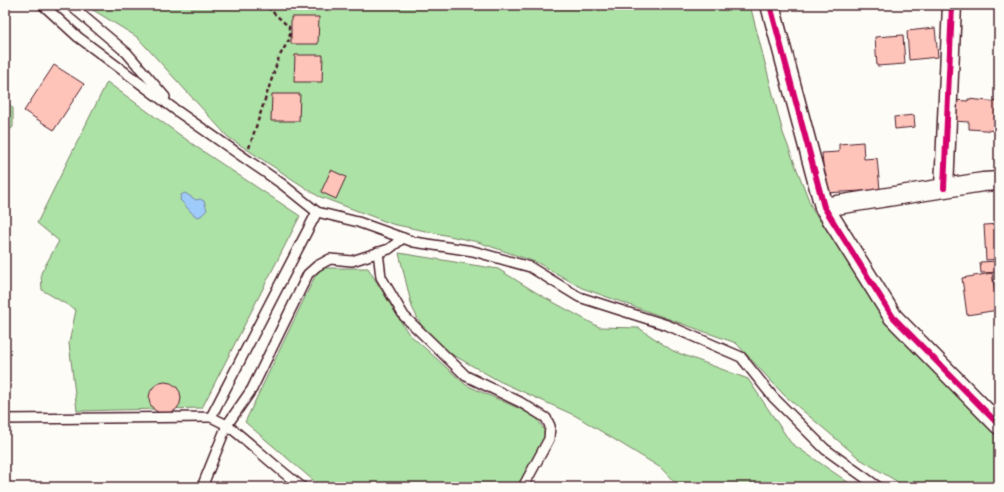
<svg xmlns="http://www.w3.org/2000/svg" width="1004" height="492" font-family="'Patrick Hand',sans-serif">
	<rect width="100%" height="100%" fill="#fdfcf7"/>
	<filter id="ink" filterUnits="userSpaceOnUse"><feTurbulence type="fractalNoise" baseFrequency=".025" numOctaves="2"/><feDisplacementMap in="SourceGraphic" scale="8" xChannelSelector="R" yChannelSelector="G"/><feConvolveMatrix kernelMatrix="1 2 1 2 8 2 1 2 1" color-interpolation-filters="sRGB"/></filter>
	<g filter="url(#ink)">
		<g fill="#ace2a5" stroke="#7b8068">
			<path d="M85,5H750L783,133L813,211L895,323L999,427V487H906L860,459L784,395L736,343L582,288L538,263L478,242L392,224L318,196L228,137L137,37Z"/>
			<path d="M107,82L198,148L300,216L202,408L77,411L69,343L76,310L42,290L41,273L59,241L37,223Z"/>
			<path d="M5,100L13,108V127L5,135Z"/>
			<path d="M399,253L498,269L542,296L599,327L639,328L673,351L748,379L791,443L855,487H679L661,468L576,416L499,381L439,347L423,329L412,307Z"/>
			<path d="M319,268H368L408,333L466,385L536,416L546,433L521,487H321L245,422Z"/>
		</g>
		<path fill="#9ecbf9" stroke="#7c86a7" d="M185,193L196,200L200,199L204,201L207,210L201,216L197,217C190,213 186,205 180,200L181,195Z"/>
		<g fill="#fec3b9" stroke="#4a1f2b">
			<path d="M291,17H319L318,44H291Z"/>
			<path d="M935,28L938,57L909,60L907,31Z"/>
			<path d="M903,35L905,64L877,66L875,37Z"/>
			<path d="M295,55H323L322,82H294Z"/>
			<path d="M54,65L84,84L54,130L24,111Z"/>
			<path d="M272,94H300L299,121H271Z"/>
			<path d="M968,99L999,102V131L969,129V122L952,121L953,100L968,101Z"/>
			<path d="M914,115L915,127L895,129L894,117Z"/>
			<path d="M863,142L864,159L877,158L880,190L825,193L822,153L839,152V144Z"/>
			<path d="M331,170L346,177L336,199L321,192Z"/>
			<path d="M999,224V259L986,260L984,225Z"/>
			<path d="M999,261V272L981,273L980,262Z"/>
			<path d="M992,273L998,310L967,315L962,278Z"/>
			<circle cx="165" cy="398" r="16"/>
		</g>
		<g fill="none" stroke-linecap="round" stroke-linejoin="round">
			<g stroke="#4a1f2b" stroke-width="12">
				<g id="lane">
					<path d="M43,5L78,37L177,111L282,184L317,212L358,222L414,242L473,251L530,267L579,297L667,325L741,357L773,397L825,449L878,487"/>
					<path d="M70,5L127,53L165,97"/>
					<path d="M378,252L381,277L404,316L466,376L520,402L546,418L550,426L549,439L523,487"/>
					<path d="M5,419L211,417L317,212"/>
					<path d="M202,487L227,425L211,417"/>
					<path d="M302,487C276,468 253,445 227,425L252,389L308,274L317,266L330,259L352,261L389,249L403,238"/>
				</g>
			</g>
			<g stroke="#4a1f2b" stroke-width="21">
				<g id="street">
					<path d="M770,5L824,207L893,317L999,425"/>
					<path d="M944,188L952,5"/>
					<path d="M824,207L983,182L999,181"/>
				</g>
			</g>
			<path stroke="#4a1f2b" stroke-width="2.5" stroke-dasharray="4 3" stroke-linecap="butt" d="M249,148L279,57L290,38L289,27L265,5"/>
			<use href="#lane" stroke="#fdfcf7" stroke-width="9"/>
			<use href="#street" stroke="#fdfcf7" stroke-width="18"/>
			<g stroke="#fdfcf7" stroke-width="8">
				<g id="cycleway">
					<path d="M770,5L824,207L893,317L999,425"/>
					<path d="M944,188L952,5"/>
				</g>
			</g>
			<use href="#cycleway" stroke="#d6006c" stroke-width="6"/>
		</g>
	</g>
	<rect width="1004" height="492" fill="none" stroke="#fdfcf7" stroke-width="20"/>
	<rect x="10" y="10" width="984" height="472" fill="none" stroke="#4a1f2b" stroke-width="1.5" filter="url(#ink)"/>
</svg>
